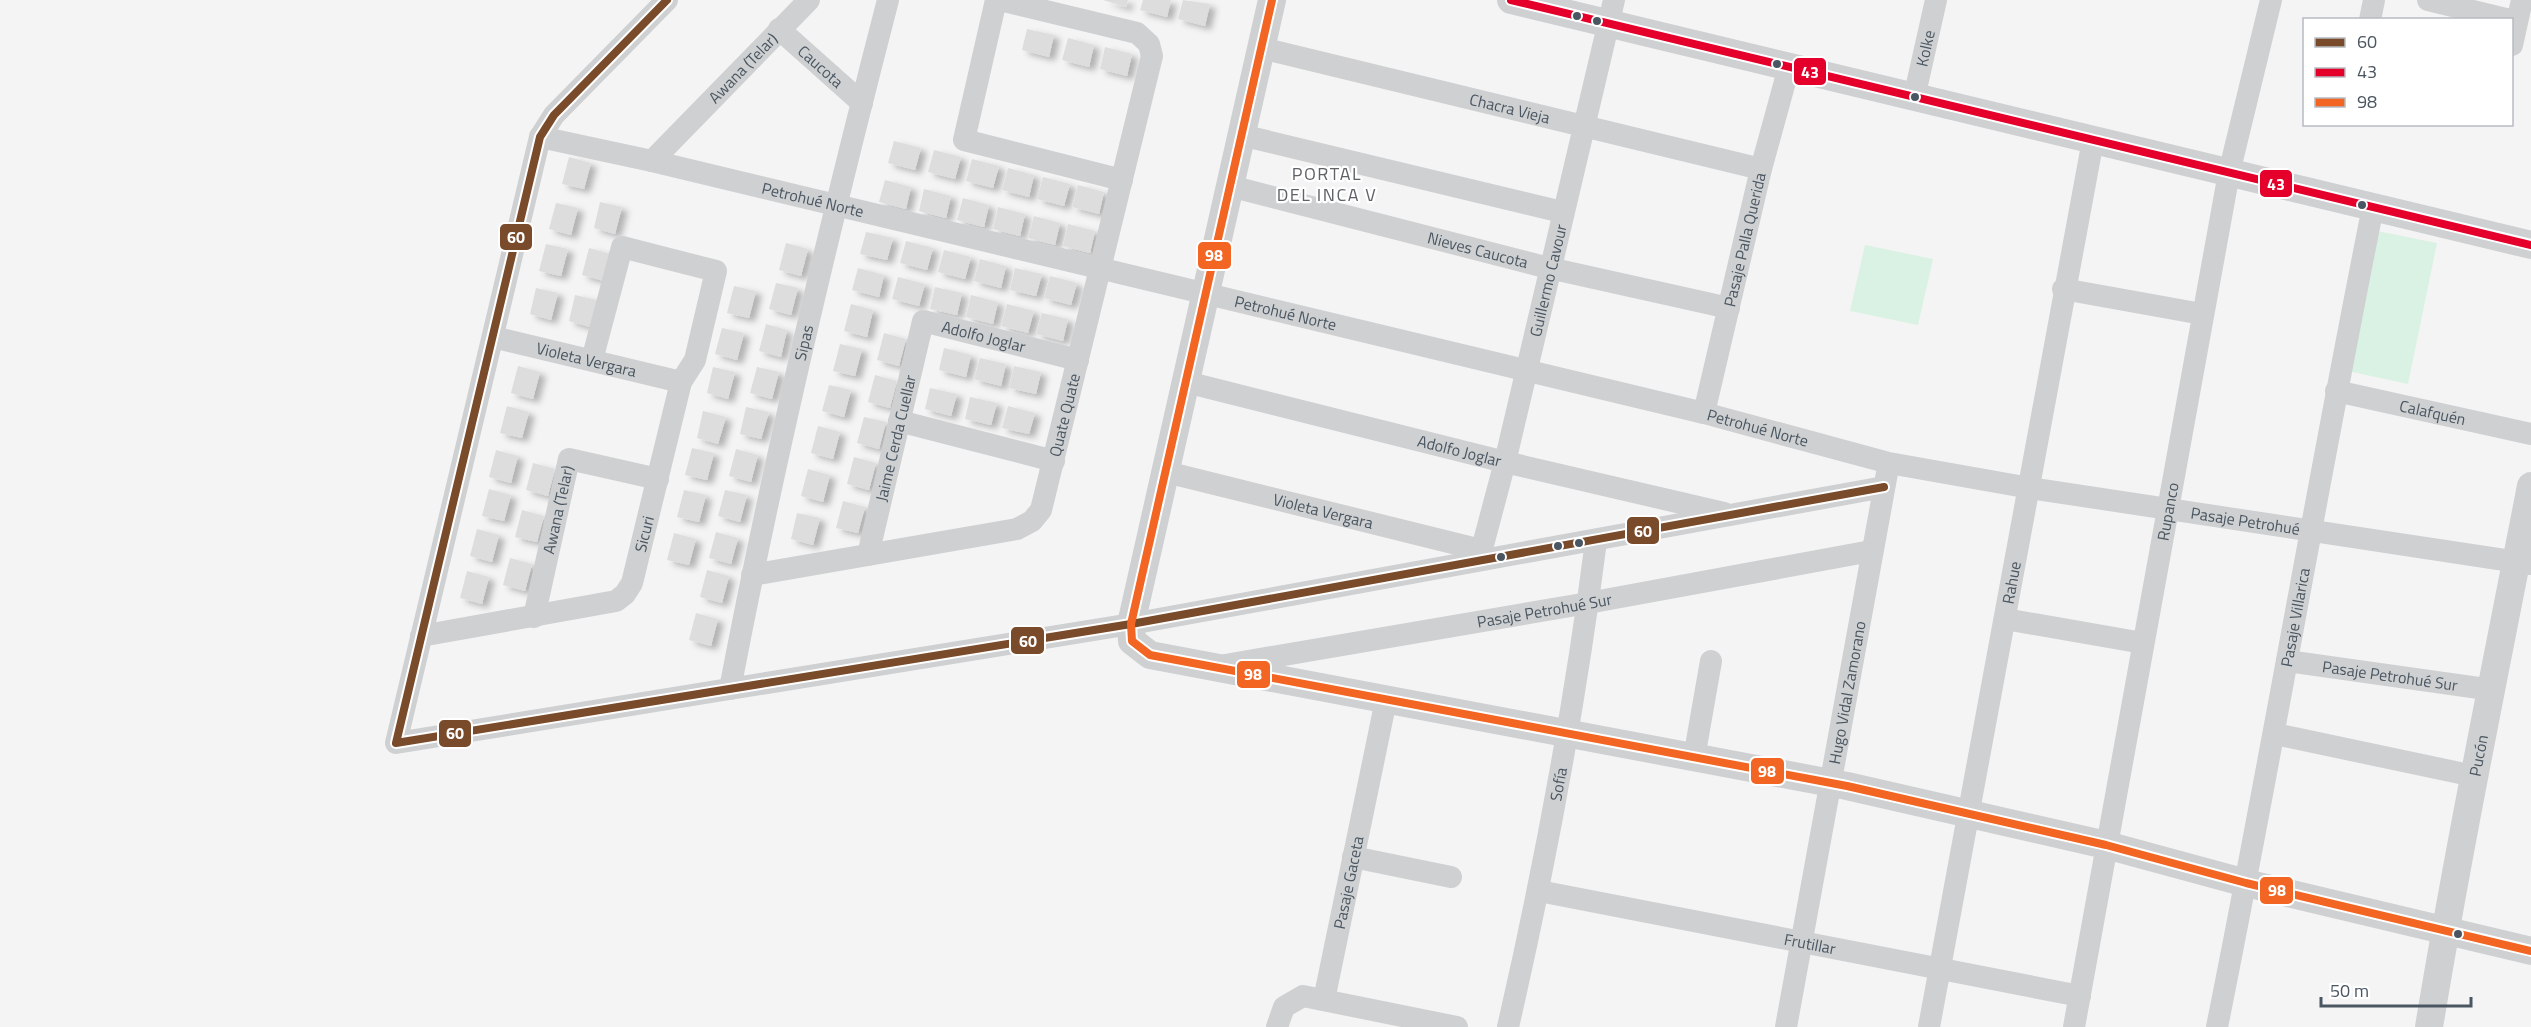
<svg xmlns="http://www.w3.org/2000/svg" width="2531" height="1027" font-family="'Titillium Web',sans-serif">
	<defs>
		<filter id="shadow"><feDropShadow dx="6" dy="4" stdDeviation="3" flood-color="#0004"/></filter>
	</defs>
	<rect width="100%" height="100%" fill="#f4f4f4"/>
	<g fill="#d9f2e3">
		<path d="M2377,231L2437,243L2408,384L2348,371Z"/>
		<path d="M1865,245L1933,259L1918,325L1850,311Z"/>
	</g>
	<g fill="#ddddde" filter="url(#shadow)">
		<path d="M1103,0H1128L1126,7Z"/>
		<path d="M1143,0H1171L1167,17L1140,10Z"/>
		<path d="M1183,0L1210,4L1205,26L1178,19Z"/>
		<path d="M1027,29L1054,35L1049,57L1022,50Z"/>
		<path d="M1068,38L1094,45L1089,67L1062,60Z"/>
		<path d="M1105,47L1132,54L1127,76L1100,69Z"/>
		<path d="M894,141L921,148L915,170L888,163Z"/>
		<path d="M934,150L961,157L955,179L928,172Z"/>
		<path d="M569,157L591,163L584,189L562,184Z"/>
		<path d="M972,159L999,166L993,188L966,181Z"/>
		<path d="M1008,168L1034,175L1029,197L1002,190Z"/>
		<path d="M1043,177L1070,184L1064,206L1037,199Z"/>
		<path d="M885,180L911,187L906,209L879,202Z"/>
		<path d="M1078,185L1104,192L1099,214L1072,207Z"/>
		<path d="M924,189L951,196L946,218L919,211Z"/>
		<path d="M963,198L989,205L984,227L957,220Z"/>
		<path d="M600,202L622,207L615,234L594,228Z"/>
		<path d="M556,203L578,208L571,235L549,229Z"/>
		<path d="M998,207L1025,214L1020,236L993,229Z"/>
		<path d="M1034,216L1060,223L1055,245L1028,238Z"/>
		<path d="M1068,224L1095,231L1090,253L1063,246Z"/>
		<path d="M866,232L893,238L887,260L860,254Z"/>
		<path d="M906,241L933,248L927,270L900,263Z"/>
		<path d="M786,243L808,249L801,276L779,270Z"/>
		<path d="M546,244L568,249L561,276L539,271Z"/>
		<path d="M589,248L611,254L604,281L582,275Z"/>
		<path d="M944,250L971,257L965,279L938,272Z"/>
		<path d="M980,259L1006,266L1001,288L974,281Z"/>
		<path d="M858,268L884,275L879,297L852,290Z"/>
		<path d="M1015,268L1042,274L1036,296L1010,290Z"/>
		<path d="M1050,276L1077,283L1071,305L1044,298Z"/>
		<path d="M898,277L925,284L919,306L892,299Z"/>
		<path d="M776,283L798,288L791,315L769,309Z"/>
		<path d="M734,286L756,291L749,318L727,313Z"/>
		<path d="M935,287L962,293L957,315L930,309Z"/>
		<path d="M536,288L558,293L551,320L530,314Z"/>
		<path d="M575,295L597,300L590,327L569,321Z"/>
		<path d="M971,295L998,302L993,324L966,317Z"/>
		<path d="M851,304L873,310L867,337L844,331Z"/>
		<path d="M1007,304L1034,311L1028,333L1001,326Z"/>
		<path d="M1042,313L1068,319L1063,341L1036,334Z"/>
		<path d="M766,324L787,330L781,357L759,351Z"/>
		<path d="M722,328L744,333L737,360L715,354Z"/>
		<path d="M884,333L906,339L899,366L877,360Z"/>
		<path d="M840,344L862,349L855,376L833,371Z"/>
		<path d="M944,348L971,355L966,377L939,370Z"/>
		<path d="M980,358L1006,364L1001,386L974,379Z"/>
		<path d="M518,366L540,372L533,399L511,393Z"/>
		<path d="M1014,366L1041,372L1036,394L1009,388Z"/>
		<path d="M713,367L735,372L728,399L707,393Z"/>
		<path d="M757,367L779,372L772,399L750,393Z"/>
		<path d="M875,375L897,381L890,408L868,402Z"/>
		<path d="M829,385L851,390L844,417L822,411Z"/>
		<path d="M930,388L957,394L951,416L925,409Z"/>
		<path d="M970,397L997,403L991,425L965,419Z"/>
		<path d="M507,406L529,412L522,438L500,433Z"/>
		<path d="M1008,406L1035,413L1029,434L1002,428Z"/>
		<path d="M746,407L769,412L761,439L740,434Z"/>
		<path d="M703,411L726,417L718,444L697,438Z"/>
		<path d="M864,417L886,422L879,449L857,443Z"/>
		<path d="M818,426L840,432L833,459L811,453Z"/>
		<path d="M692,448L714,453L707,480L685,475Z"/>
		<path d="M736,449L758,455L751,482L729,476Z"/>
		<path d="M496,450L518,456L511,483L489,477Z"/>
		<path d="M854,457L876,463L869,490L847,484Z"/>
		<path d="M533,463L555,469L548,496L526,490Z"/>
		<path d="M808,469L830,475L823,502L801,496Z"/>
		<path d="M489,489L511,495L504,521L482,516Z"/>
		<path d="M684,490L706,495L699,522L677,517Z"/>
		<path d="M725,490L747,495L740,522L718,516Z"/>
		<path d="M843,501L865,507L858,533L836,528Z"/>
		<path d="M522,510L544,516L537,542L515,537Z"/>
		<path d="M797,513L820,518L813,545L791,539Z"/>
		<path d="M477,529L499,535L492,562L470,556Z"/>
		<path d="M716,532L738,538L731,564L709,558Z"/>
		<path d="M674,533L696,539L689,565L667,560Z"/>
		<path d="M510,558L532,564L525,591L503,585Z"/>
		<path d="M707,570L729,576L722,603L700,597Z"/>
		<path d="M467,571L489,577L482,604L460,598Z"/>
		<path d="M696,613L718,619L711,646L689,640Z"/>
	</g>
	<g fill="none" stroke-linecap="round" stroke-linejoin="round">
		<g stroke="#ced0d2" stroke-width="22">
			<path d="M667,0L554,115L540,137L396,743L1131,624L1884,487"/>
			<path d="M996,0L964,140L1122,180"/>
			<path d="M2428,0L2510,20"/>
			<path d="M2370,20L2374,0"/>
			<path id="s1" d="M779,29L862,103"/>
			<path d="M2512,45L2522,0"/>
			<path id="s2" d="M1261,48L1761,169"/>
			<path id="s3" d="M1914,98L1936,0"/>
			<path d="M1241,135L1562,212"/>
			<path id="s4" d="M540,137L652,161L1704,413L1889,463L2030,488L2531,564"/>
			<path id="s5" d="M652,161L809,0"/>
			<path id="s6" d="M1230,186L1549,268L1729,308"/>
			<path d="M2063,289L2202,314"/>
			<path id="s7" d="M493,337L681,382"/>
			<path id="s8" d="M1186,382L1505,462L1724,513"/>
			<path id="s9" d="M2336,391L2531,434"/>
			<path id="s10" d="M1704,413L1761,169L1789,67"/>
			<path d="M899,421L1054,461"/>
			<path id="s11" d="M1166,472L1481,550"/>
			<path id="s12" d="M868,555L923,321L1078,360"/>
			<path id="s13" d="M1479,560L1505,462L1614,0"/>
			<path id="s14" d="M752,575L1017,529L1032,521L1041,510L1152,56L1149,44L1137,33L1000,0"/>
			<path id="s15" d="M534,617L569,459L658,479"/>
			<path d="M2005,619L2143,643"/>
			<path id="s16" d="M421,636L616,601L625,594L632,583L681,382L695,360L716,271L622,247L592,360"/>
			<path id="s17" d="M2287,661L2493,690"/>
			<path id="s18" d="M1225,665L1588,603L1871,551"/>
			<path id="s19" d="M730,689C774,458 829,228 888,0"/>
			<path d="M2275,734L2474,776"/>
			<path d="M1694,758L1711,661"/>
			<path d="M1353,857L1451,877"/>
			<path id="s20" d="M1539,891L2080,996"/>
			<path id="s21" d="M1324,1000L1386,700"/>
			<path d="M1277,1027L1284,1007L1303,996L1457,1027"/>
			<path id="s22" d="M1508,1027C1545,866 1575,705 1596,541"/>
			<path id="s23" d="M1786,1027L1887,473"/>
			<path id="s24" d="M1929,1027L2093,140"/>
			<path id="s25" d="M2074,1027L2229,173L2271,0"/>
			<path id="s26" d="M2217,1027C2272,754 2318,480 2373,207"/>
		</g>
		<g stroke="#ced0d2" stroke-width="28">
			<path d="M1272,0L1131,624L1132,641L1150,655L1847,786L2106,845L2246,883L2531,951"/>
			<path d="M1511,0L2531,245"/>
			<path id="s27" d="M2429,1027C2459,846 2496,666 2531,486"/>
		</g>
		<g stroke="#fff" stroke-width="12">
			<path id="bus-1" d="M667,0L554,115L540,137L396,743L1131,624L1884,487"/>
		</g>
		<g stroke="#fff" stroke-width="12">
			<path id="bus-2" d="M1511,0L2531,245"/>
		</g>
		<g stroke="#fff" stroke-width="12">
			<path id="bus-3" d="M1272,0L1131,624L1132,641L1150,655L1847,786L2106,845L2246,883L2531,951"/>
		</g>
		<use href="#bus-1" stroke="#7a4b2a" stroke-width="8"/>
		<use href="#bus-2" stroke="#e4002b" stroke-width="8"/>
		<use href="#bus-3" stroke="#f26522" stroke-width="8"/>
	</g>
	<g fill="#4a5661" stroke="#fff" stroke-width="2">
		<circle cx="1577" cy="16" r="5"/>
		<circle cx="1597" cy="21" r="5"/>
		<circle cx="1777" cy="64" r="5"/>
		<circle cx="1915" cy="97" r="5"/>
		<circle cx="2362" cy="205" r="5"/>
		<circle cx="1579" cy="543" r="5"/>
		<circle cx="1558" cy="546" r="5"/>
		<circle cx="1501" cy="557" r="5"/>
		<circle cx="2458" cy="934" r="5"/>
	</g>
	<g text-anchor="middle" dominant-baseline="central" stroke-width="4.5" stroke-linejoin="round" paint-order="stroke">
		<g font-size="16" fill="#4a5661" stroke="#fff">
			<text stroke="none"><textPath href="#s3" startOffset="51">Kolke</textPath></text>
			<text stroke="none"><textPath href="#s1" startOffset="56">Caucota</textPath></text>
			<text stroke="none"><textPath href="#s5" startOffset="130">Awana (Telar)</textPath></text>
			<text stroke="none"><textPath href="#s2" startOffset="256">Chacra Vieja</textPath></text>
			<text stroke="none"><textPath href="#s4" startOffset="280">Petrohué Norte</textPath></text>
			<text stroke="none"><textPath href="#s10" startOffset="178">Pasaje Palla Querida</textPath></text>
			<text stroke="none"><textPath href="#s6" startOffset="256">Nieves Caucota</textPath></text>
			<text stroke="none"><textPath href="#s13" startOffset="288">Guillermo Cavour</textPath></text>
			<text stroke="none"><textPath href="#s4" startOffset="766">Petrohué Norte</textPath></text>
			<text stroke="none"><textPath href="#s12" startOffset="303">Adolfo Joglar</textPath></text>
			<text stroke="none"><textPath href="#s19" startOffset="354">Sipas</textPath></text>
			<text stroke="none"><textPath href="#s7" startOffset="96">Violeta Vergara</textPath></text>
			<text stroke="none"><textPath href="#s9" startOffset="99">Calafquén</textPath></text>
			<text stroke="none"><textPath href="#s14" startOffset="398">Quate Quate</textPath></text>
			<text stroke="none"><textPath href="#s4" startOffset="1252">Petrohué Norte</textPath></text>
			<text stroke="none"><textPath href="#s12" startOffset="120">Jaime Cerda Cuellar</textPath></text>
			<text stroke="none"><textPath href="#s8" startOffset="282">Adolfo Joglar</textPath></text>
			<text stroke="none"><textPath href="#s15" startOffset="110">Awana (Telar)</textPath></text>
			<text stroke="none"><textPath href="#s11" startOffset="162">Violeta Vergara</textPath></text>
			<text stroke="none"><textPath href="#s25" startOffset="524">Rupanco</textPath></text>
			<text stroke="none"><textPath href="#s4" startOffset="1749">Pasaje Petrohué</textPath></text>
			<text stroke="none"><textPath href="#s16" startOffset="273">Sicuri</textPath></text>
			<text stroke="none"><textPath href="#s24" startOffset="452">Rahue</textPath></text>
			<text stroke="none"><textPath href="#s18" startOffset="324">Pasaje Petrohué Sur</textPath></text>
			<text stroke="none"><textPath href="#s26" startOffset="417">Pasaje Villarica</textPath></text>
			<text stroke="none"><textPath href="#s17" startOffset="104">Pasaje Petrohué Sur</textPath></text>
			<text stroke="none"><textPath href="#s23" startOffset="340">Hugo Vidal Zamorano</textPath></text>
			<text stroke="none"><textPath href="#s27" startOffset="276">Pucón</textPath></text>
			<text stroke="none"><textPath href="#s22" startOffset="248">Sofía</textPath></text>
			<text stroke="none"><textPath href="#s21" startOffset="120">Pasaje Gaceta</textPath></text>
			<text stroke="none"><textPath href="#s20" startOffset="276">Frutillar</textPath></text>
		</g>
		<g font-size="18" letter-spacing="1.5" fill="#5f6368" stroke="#fff">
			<text x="1327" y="173">PORTAL<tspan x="1327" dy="21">DEL INCA V</tspan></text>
		</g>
	</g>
	<g stroke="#fff" stroke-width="2">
		<rect x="1793" y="57" width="34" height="29" rx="6" fill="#e4002b"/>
		<rect x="2259" y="169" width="34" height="29" rx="6" fill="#e4002b"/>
		<rect x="499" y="223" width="34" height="28" rx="6" fill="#7a4b2a"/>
		<rect x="1197" y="241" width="35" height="29" rx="6" fill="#f26522"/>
		<rect x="1626" y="516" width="34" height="29" rx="6" fill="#7a4b2a"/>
		<rect x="1010" y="626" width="35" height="29" rx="6" fill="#7a4b2a"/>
		<rect x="1236" y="660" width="35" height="29" rx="6" fill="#f26522"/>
		<rect x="438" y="719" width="34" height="29" rx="6" fill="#7a4b2a"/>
		<rect x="1750" y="757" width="35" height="28" rx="6" fill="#f26522"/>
		<rect x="2259" y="876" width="35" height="29" rx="6" fill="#f26522"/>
	</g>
	<g font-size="16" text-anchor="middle" font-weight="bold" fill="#fff">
		<text x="1810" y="78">43</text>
		<text x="2276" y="190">43</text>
		<text x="516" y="243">60</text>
		<text x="1214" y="261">98</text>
		<text x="1643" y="537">60</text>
		<text x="1028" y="647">60</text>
		<text x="1253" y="680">98</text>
		<text x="455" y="739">60</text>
		<text x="1767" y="777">98</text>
		<text x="2277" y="896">98</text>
	</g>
	<rect x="2303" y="18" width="210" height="108" fill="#ffffff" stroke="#b7bbc0" stroke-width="1.5"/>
	<rect x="2315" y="38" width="30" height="9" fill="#7a4b2a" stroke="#b7bbc0" stroke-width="1.5"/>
	<text x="2357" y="48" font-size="18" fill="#4a5661">60</text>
	<rect x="2315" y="68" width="30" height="9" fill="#e4002b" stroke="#b7bbc0" stroke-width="1.5"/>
	<text x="2357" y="78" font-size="18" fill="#4a5661">43</text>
	<rect x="2315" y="98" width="30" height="9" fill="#f26522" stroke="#b7bbc0" stroke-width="1.5"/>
	<text x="2357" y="108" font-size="18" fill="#4a5661">98</text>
	<path d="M2321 997v9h150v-9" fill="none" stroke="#4a5661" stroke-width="3"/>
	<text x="2330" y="997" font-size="18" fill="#4a5661" stroke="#ffffff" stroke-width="4.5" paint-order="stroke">50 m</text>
</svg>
